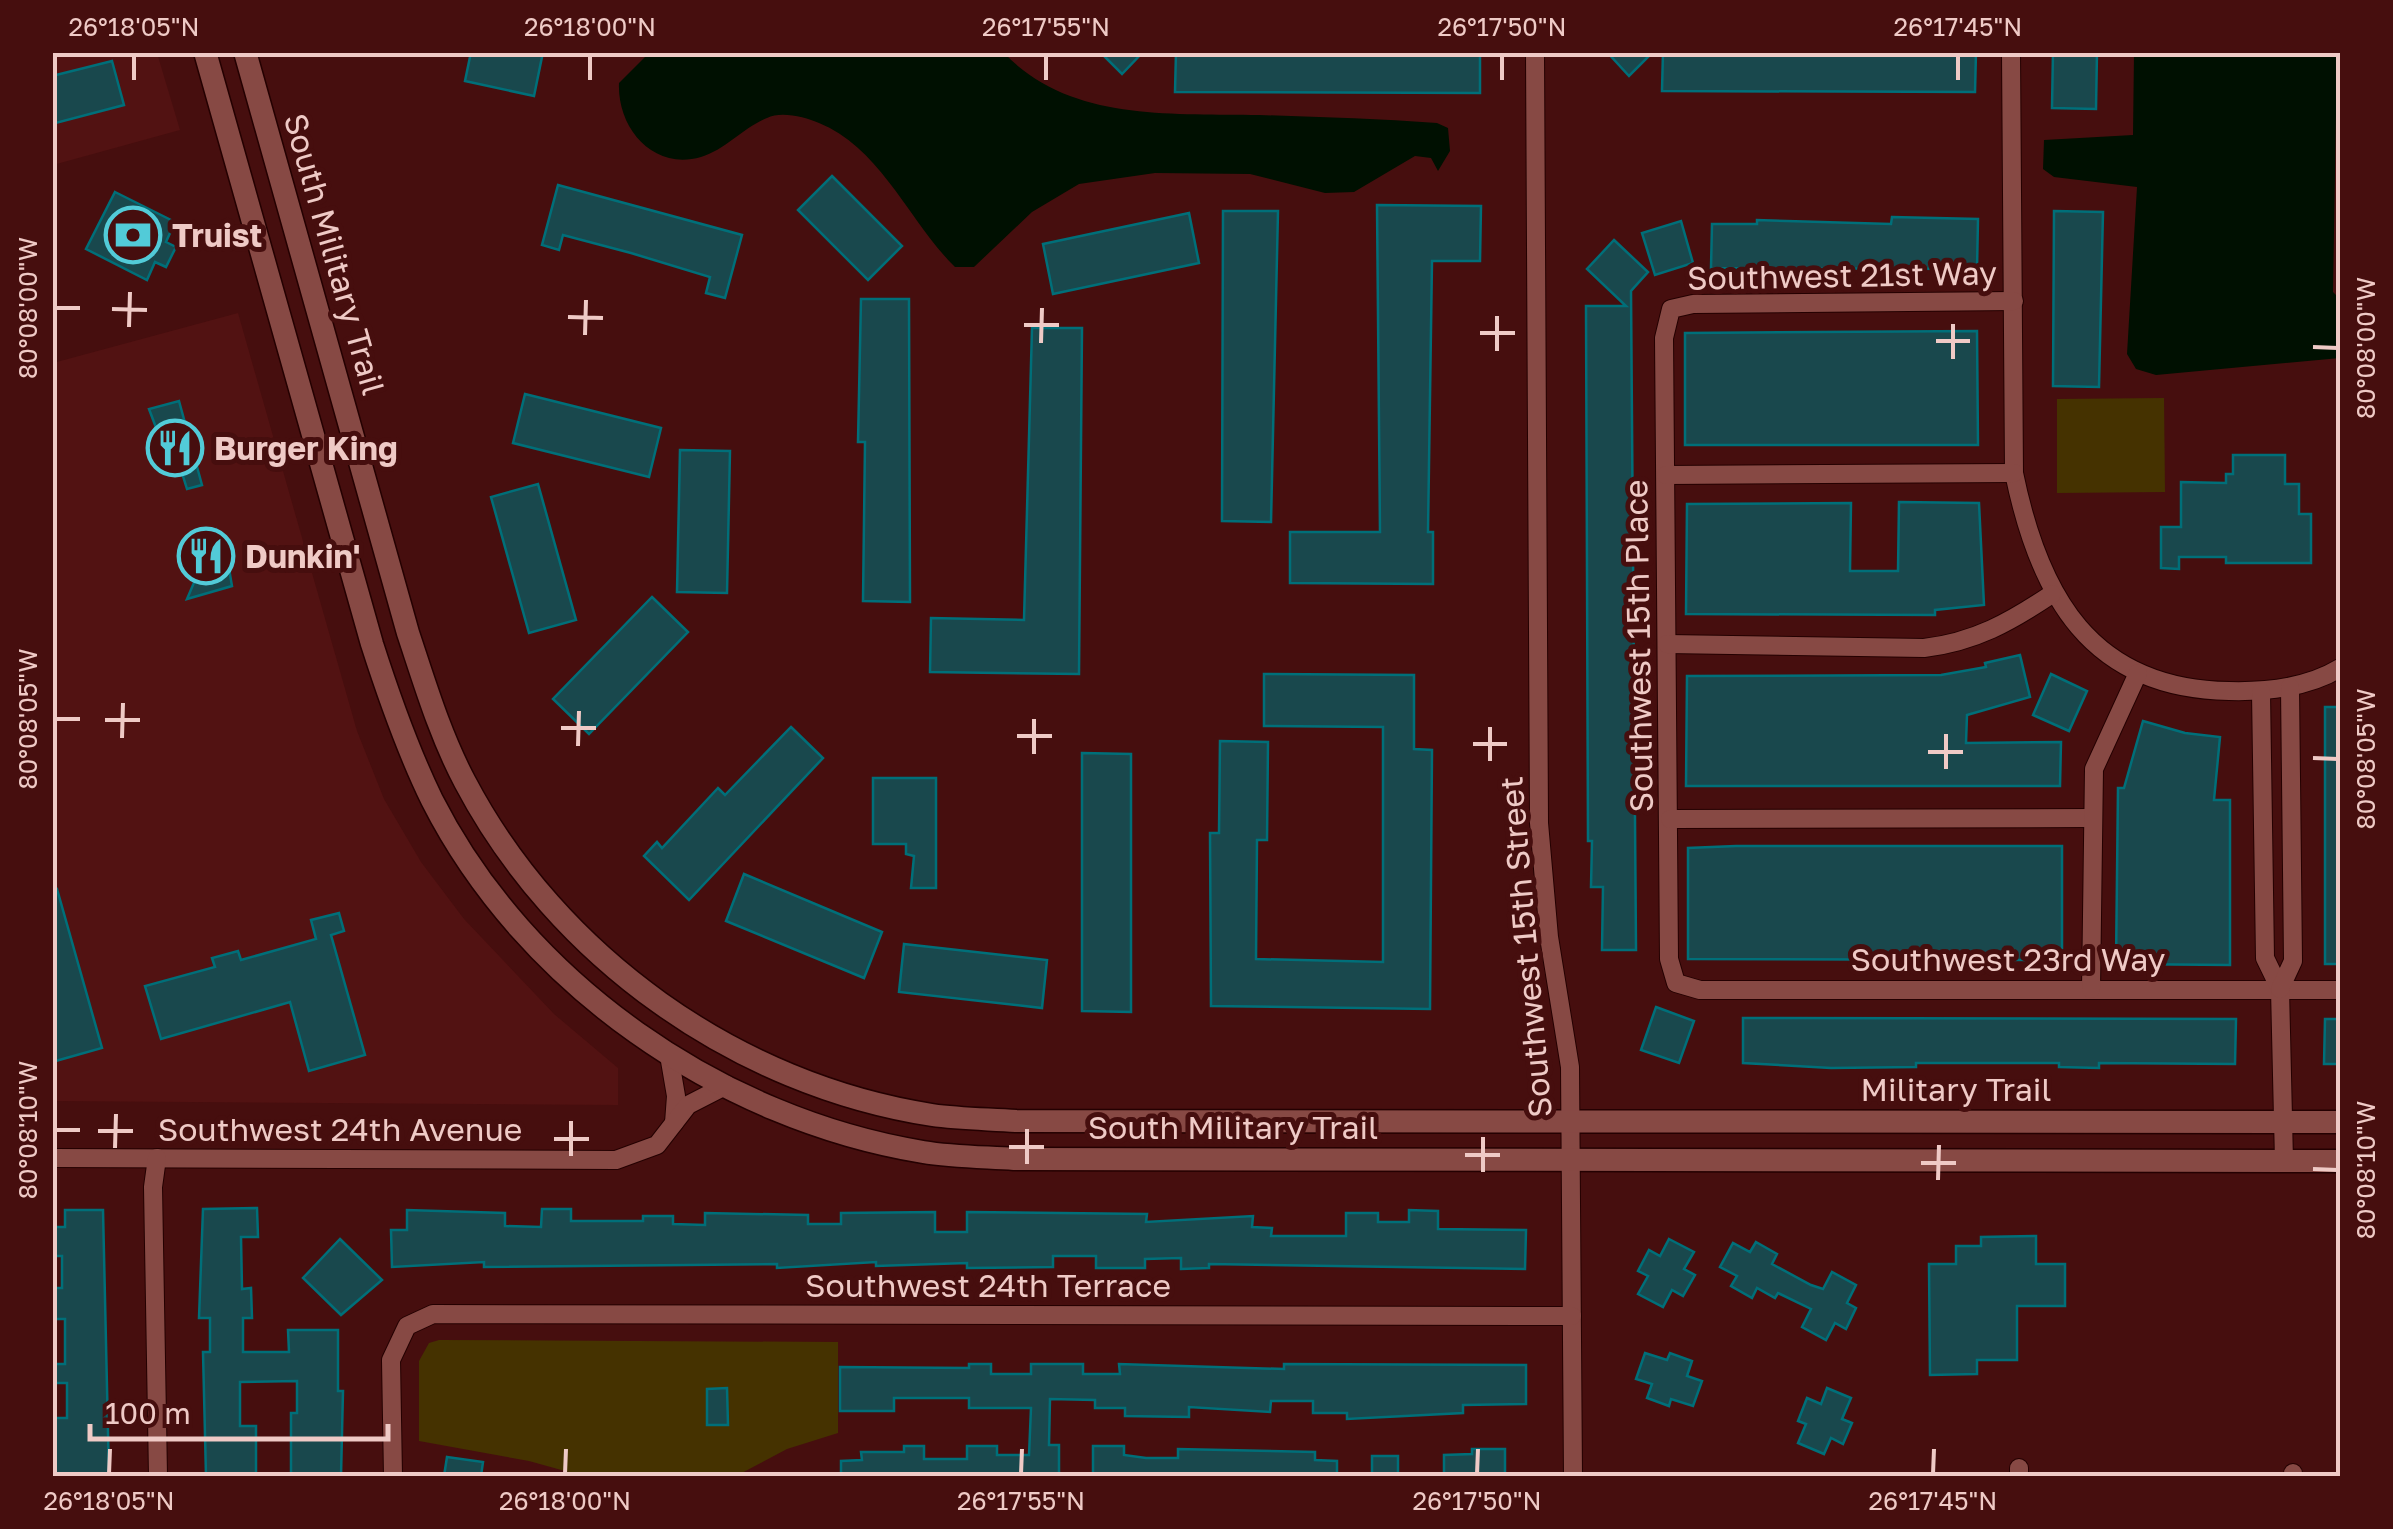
<svg xmlns="http://www.w3.org/2000/svg" width="2393" height="1529" font-family="'Golos Text',sans-serif">
	<rect width="100%" height="100%" fill="#460e0e"/>
	<g fill="#521212">
		<path d="M53,53H157L180,130L53,165Z"/>
		<path d="M238,313L357,731L384,799L421,862L464,919L554,1014L618,1068V1105L53,1101V363Z"/>
	</g>
	<g fill="#453200">
		<path d="M2164,398L2165,492L2057,493V399Z"/>
		<path d="M439,1340L838,1342V1433L787,1449L736,1476H583L529,1461L419,1441V1361L429,1343Z"/>
	</g>
	<g fill="#001001">
		<path d="M650,52L1004,53C1070,122 1171,113 1259,115C1319,117 1378,119 1437,123L1448,128L1450,151L1438,171L1431,158L1415,156L1354,192L1325,193L1250,174L1155,173L1079,184L1032,212L974,267H955C910,223 881,148 819,123C805,117 781,111 767,118C744,127 725,150 701,157C652,171 617,127 619,83Z"/>
		<path d="M2134,53H2337L2333,292L2340,299V358L2156,375L2136,369L2127,354L2137,187L2054,177L2043,169L2044,140L2133,135Z"/>
	</g>
	<g fill="#19484d" stroke="#006f79" stroke-width="2.5">
		<path d="M471,52H543L534,96L465,81Z"/>
		<path d="M1100,52H1143L1122,74Z"/>
		<path d="M1176,52H1480V93L1175,92Z"/>
		<path d="M1607,52H1653L1629,76Z"/>
		<path d="M1663,52H1976L1975,92L1662,91Z"/>
		<path d="M2053,52H2097L2096,109L2052,108Z"/>
		<path d="M112,61L124,105L52,124V76Z"/>
		<path d="M832,176L902,246L868,280L798,210Z"/>
		<path d="M558,185L742,235L725,298L706,293L710,277L631,253L563,235L559,250L542,245Z"/>
		<path d="M115,192L175,222L166,242L176,247L166,267L155,262L147,280L86,249Z"/>
		<path d="M1377,205L1481,206L1480,261H1432L1428,532H1433V584L1290,583V532H1380Z"/>
		<path d="M1223,211H1278L1271,522L1222,521Z"/>
		<path d="M2054,211L2103,212L2099,387L2053,386Z"/>
		<path d="M1189,213L1199,263L1053,294L1043,244Z"/>
		<path d="M1892,217L1978,219L1977,269L1711,268L1712,224H1757V220L1891,224Z"/>
		<path d="M1681,221L1693,263L1655,275L1642,233Z"/>
		<path d="M1614,240L1648,272L1631,291L1636,950H1602L1603,887H1591L1592,841H1588L1586,306H1626L1587,269Z"/>
		<path d="M861,299H909L910,602L863,601L865,442H858Z"/>
		<path d="M1032,328H1082L1079,674L930,672L931,618L1024,620Z"/>
		<path d="M1977,331L1978,445H1685V333Z"/>
		<path d="M525,394L661,428L649,477L513,443Z"/>
		<path d="M179,401L202,485L187,489L182,473L174,475L149,409Z"/>
		<path d="M680,450L730,451L727,593L677,592Z"/>
		<path d="M2233,455H2285V484H2299V514H2311V563H2226V557H2179V569L2161,568V527H2181V482L2226,483V474H2233Z"/>
		<path d="M538,484L576,620L529,633L491,497Z"/>
		<path d="M1899,502L1979,503L1984,605L1935,610V615L1686,614L1687,504L1851,503L1850,571H1898Z"/>
		<path d="M216,531L222,552L226,551L232,586L187,599Z"/>
		<path d="M652,597L688,632L589,734L553,699Z"/>
		<path d="M2020,655L2030,697L1967,715L1966,743L2061,742L2060,786H1686L1687,676L1941,675L1986,667L1985,663Z"/>
		<path d="M1264,674L1414,675V749L1432,750L1430,1009L1211,1006L1210,833H1219L1220,741L1268,742L1267,840H1257L1256,959L1383,962V727L1264,726Z"/>
		<path d="M2051,674L2087,691L2069,731L2033,715Z"/>
		<rect x="2325" y="707" width="15" height="257"/>
		<path d="M2143,721L2185,733L2220,737L2214,800H2230V965L2116,964L2118,788H2124Z"/>
		<path d="M791,727L823,758L689,900L644,856L657,842L662,848L718,788L725,795Z"/>
		<path d="M1082,753L1131,754V1012L1082,1011Z"/>
		<path d="M873,778H936V888H911L914,856L906,854V844H873Z"/>
		<path d="M1736,846H2062V960L1688,959V848Z"/>
		<path d="M744,874L882,932L864,978L726,921Z"/>
		<path d="M57,889L102,1048L52,1062V890Z"/>
		<path d="M339,913L344,931L331,935L365,1055L309,1071L290,1002L161,1039L145,986L215,967L212,958L238,951L241,960L316,939L311,920Z"/>
		<path d="M904,944L1047,960L1042,1008L899,992Z"/>
		<path d="M1656,1007L1694,1021L1679,1063L1641,1050Z"/>
		<path d="M1743,1018L2236,1019L2235,1064L2099,1063V1068L2059,1067V1063H1916V1067L1831,1068L1743,1063Z"/>
		<path d="M2325,1019H2340V1064H2324Z"/>
		<path d="M257,1208L258,1237H241L242,1289L251,1288L252,1318H243V1352H289L288,1330H338V1391H343L341,1476H291V1413H297V1381L240,1382V1426H256V1476H206L203,1352H210V1318H199L203,1209Z"/>
		<path d="M542,1209H571V1221H643V1216H673V1224L705,1225V1213L808,1215V1224H841V1213L935,1212V1232H967V1212L1147,1214L1146,1222L1253,1216L1252,1227L1272,1228L1271,1236H1346V1213H1378V1222H1409V1210L1438,1211V1229L1526,1230L1525,1269L1209,1264V1268L1181,1269V1258L1145,1259V1268H1096V1256H1053V1267L967,1268V1263L876,1266V1262L777,1268V1264L484,1267V1262L392,1267L391,1230H407V1210L505,1213V1226L541,1227Z"/>
		<path d="M65,1210H103L109,1476H52V1418H67V1383H54V1364H65V1319H52V1288H62V1256H52V1227H65Z"/>
		<path d="M2036,1236V1264H2065V1306H2017V1360H1977V1374L1930,1375L1929,1264H1956V1246H1981V1237Z"/>
		<path d="M340,1239L382,1280L341,1315L303,1278Z"/>
		<path d="M1669,1239L1694,1252L1684,1269L1695,1275L1683,1296L1672,1290L1663,1307L1638,1294L1648,1276L1638,1271L1649,1250L1660,1256Z"/>
		<path d="M1756,1242L1777,1254L1772,1264L1811,1285L1823,1289L1832,1272L1856,1285L1847,1303L1856,1308L1846,1329L1835,1323L1826,1340L1802,1327L1811,1309L1778,1293L1775,1298L1757,1288L1752,1298L1731,1286L1737,1276L1720,1267L1733,1243L1750,1252Z"/>
		<path d="M1645,1353L1667,1360L1670,1353L1692,1361L1687,1376L1702,1381L1693,1406L1671,1399L1669,1406L1647,1398L1652,1384L1636,1379Z"/>
		<path d="M969,1364H991V1374H1031V1364H1083V1374H1120L1119,1364L1284,1369V1364L1526,1365V1404L1463,1405V1413L1347,1419V1413H1313V1401H1271L1270,1412L1189,1407V1417L1125,1416V1408H1095V1400L1050,1399L1049,1445H1059V1476H841V1461L862,1460L861,1452H904V1446H924V1459H967V1446H997V1455H1029L1031,1408H969V1398H894V1411H840V1367L969,1368Z"/>
		<path d="M727,1388L728,1425H707V1389Z"/>
		<path d="M1827,1388L1851,1398L1842,1419L1852,1423L1843,1444L1831,1438L1824,1454L1798,1443L1806,1424L1798,1421L1807,1398L1821,1404Z"/>
		<path d="M1093,1446H1124V1455L1146,1458H1178V1449L1315,1452V1460L1337,1461V1476H1093Z"/>
		<path d="M1472,1449H1505V1476H1444V1455L1472,1454Z"/>
		<rect x="1372" y="1456" width="26" height="20"/>
		<path d="M447,1457L483,1462L481,1476H444Z"/>
	</g>
	<g fill="none" stroke-linecap="round" stroke-linejoin="round">
		<g stroke="#240001" stroke-width="20">
			<g id="minor">
				<path d="M1535,52L1539,823L1549,937L1570,1067L1573,1476"/>
				<path d="M2011,52L2014,473C2039,595 2090,689 2229,691C2267,692 2307,688 2340,668"/>
				<path d="M2014,301L1693,304L1671,309L1664,338L1669,959L1676,983L1700,990H2340"/>
				<path d="M1666,475L2014,473"/>
				<path d="M1667,644L1924,648C1975,642 2010,622 2052,594"/>
				<path d="M2261,692L2265,958L2280,989L2284,1161"/>
				<path d="M1670,819L2093,818"/>
				<path d="M2091,989L2094,769L2138,673"/>
				<path d="M2280,989L2293,961L2290,687"/>
				<path d="M669,1055L676,1096L674,1123"/>
				<path d="M52,1158L616,1160L657,1145L688,1105L727,1085"/>
				<path d="M157,1158L153,1187L158,1476"/>
				<path d="M2019,1468V1476"/>
				<path d="M2293,1473V1476"/>
				<path d="M393,1476L391,1360L407,1326L433,1314L1572,1316"/>
			</g>
		</g>
		<g stroke="#240001" stroke-width="25">
			<g id="tertiary">
				<path d="M205,52L372,644C389,697 407,749 432,800C525,984 721,1119 923,1152C953,1157 984,1157 1014,1159L2340,1161"/>
				<path d="M245,52L408,633C425,684 440,735 465,782C557,957 737,1085 932,1115C960,1119 988,1119 1016,1121L2340,1122"/>
			</g>
		</g>
		<use href="#minor" stroke="#874944" stroke-width="18"/>
		<use href="#tertiary" stroke="#874944" stroke-width="22"/>
	</g>
	<path fill="none" stroke="#efcac6" stroke-width="4" d="M134,80V55M590,80V55M1046,80V55M1502,80V55M1958,80V55M55,308H80M112,309L147,310M568,317L603,318M1024,325H1059M129,327L130,292M1480,333H1515M585,335L586,300M1936,341H1970M1041,343L1042,308M2313,347L2338,348M1497,351V316M1953,359V324M55,719H80M105,720H140M561,728H596M1017,736H1052M122,738L123,703M1473,744H1507M578,746L579,711M1928,752H1963M1034,754V719M2313,758L2338,759M1490,761V727M1946,769V734M55,1130H80M98,1131H133M554,1139H589M1009,1147H1044M115,1148L116,1114M1465,1155H1500M571,1156V1121M1921,1163H1956M1027,1164V1129M2313,1169L2338,1170M1483,1172V1137M1938,1180L1939,1145M109,1474L110,1449M565,1474L566,1449M1021,1474L1022,1449M1477,1474L1478,1449M1933,1474L1934,1449"/>
	<defs>
		<g id="bank-ring" transform="scale(2.875)"><circle r="9.5" fill="#460e0e" stroke="#52cbd8" stroke-width="1.5"/><path d="M-6-4H6V4H-6ZM0-2.3a2.3 2.3 0 1 0 0 4.6a2.3 2.3 0 1 0 0-4.6Z" fill="#52cbd8"/></g>
		<g id="restaurant-ring" transform="scale(2.875)"><circle r="9.5" fill="#460e0e" stroke="#52cbd8" stroke-width="1.5"/><path d="M-5-6h1v4h1v-4h1v4h1v-4h1v5L-1.5 .5V6h-2V.5L-5-1ZM5-6V6H3V1.5H1.5Q1.5-4 5-6Z" fill="#52cbd8"/></g>
	</defs>
	<g fill-rule="evenodd">
		<use href="#bank-ring" x="133" y="235"/>
		<use href="#restaurant-ring" x="175" y="448"/>
		<use href="#restaurant-ring" x="206" y="556"/>
	</g>
	<g text-anchor="middle" dominant-baseline="central" stroke-width="10" stroke-linejoin="round" paint-order="stroke">
		<g font-size="32" font-weight="bold" fill="#efcac6" stroke="#460e0e" text-anchor="start">
			<text x="172" y="235">Truist</text>
			<text x="214" y="448">Burger King</text>
			<text x="245" y="556">Dunkin'</text>
		</g>
		<g font-size="32" fill="#efcac6" stroke="#460e0e">
			<text transform="translate(335 254) rotate(74)">South Military Trail</text>
			<text transform="translate(1842 275) rotate(-1)">Southwest 21st Way</text>
			<text transform="translate(1638 646) rotate(-91)">Southwest 15th Place</text>
			<text transform="translate(1525 947) rotate(-95)">Southwest 15th Street</text>
			<text x="2008" y="959">Southwest 23rd Way</text>
			<text x="1956" y="1089">Military Trail</text>
			<text x="1233" y="1127">South Military Trail</text>
			<text x="340" y="1129">Southwest 24th Avenue</text>
			<text x="988" y="1285">Southwest 24th Terrace</text>
		</g>
	</g>
	<rect width="2393" height="1529" fill="none" stroke="#460e0e" stroke-width="110"/>
	<path d="M90 1424v15h298v-15" fill="none" stroke="#efcac6" stroke-width="5"/>
	<text x="105" y="1424" font-size="30" fill="#efcac6" stroke="#460e0e" stroke-width="8" paint-order="stroke">100 m</text>
	<rect x="55" y="55" width="2283" height="1419" fill="none" stroke="#efcac6" stroke-width="4"/>
	<g font-size="25" text-anchor="middle" fill="#efcac6">
		<text x="134" y="36">26°18'05"N</text>
		<text x="590" y="36">26°18'00"N</text>
		<text x="1046" y="36">26°17'55"N</text>
		<text x="1502" y="36">26°17'50"N</text>
		<text x="1958" y="36">26°17'45"N</text>
		<text transform="translate(28 308) rotate(-90)" y="9">80°08'00"W</text>
		<text transform="translate(2366 348) rotate(-90)" y="9">80°08'00"W</text>
		<text transform="translate(28 719) rotate(-90)" y="9">80°08'05"W</text>
		<text transform="translate(2366 759) rotate(-90)" y="9">80°08'05"W</text>
		<text transform="translate(28 1130) rotate(-90)" y="9">80°08'10"W</text>
		<text transform="translate(2366 1170) rotate(-90)" y="9">80°08'10"W</text>
		<text x="109" y="1510">26°18'05"N</text>
		<text x="565" y="1510">26°18'00"N</text>
		<text x="1021" y="1510">26°17'55"N</text>
		<text x="1477" y="1510">26°17'50"N</text>
		<text x="1933" y="1510">26°17'45"N</text>
	</g>
</svg>
